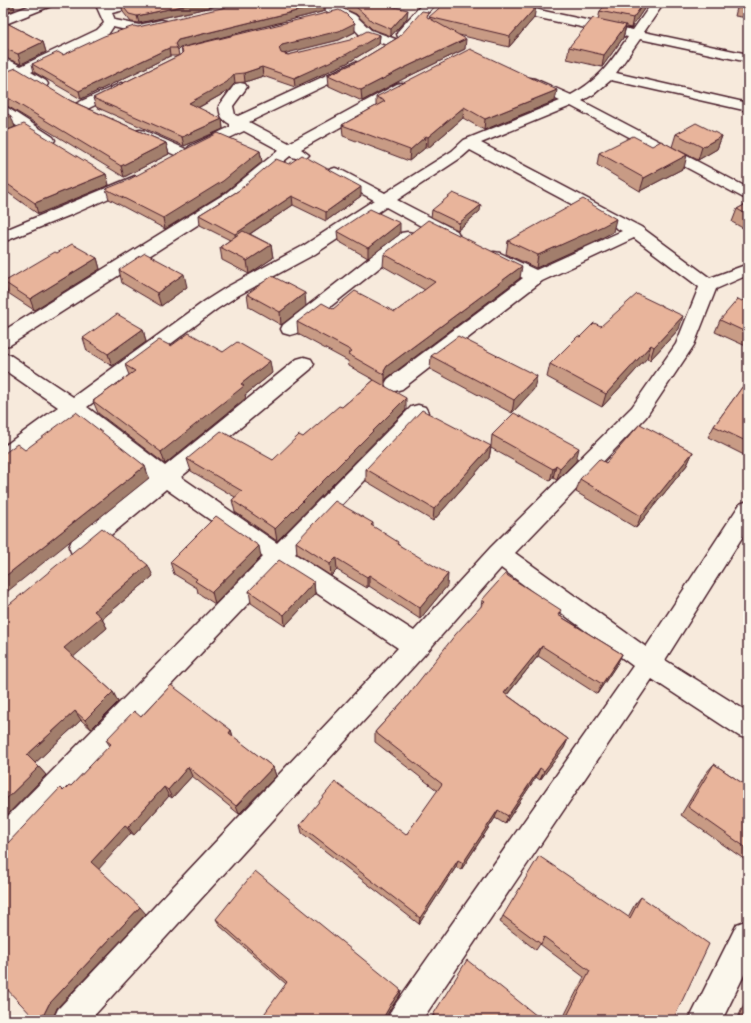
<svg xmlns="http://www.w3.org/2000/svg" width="751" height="1023" font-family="Sriracha,sans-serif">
	<rect width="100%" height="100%" fill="#f7eadc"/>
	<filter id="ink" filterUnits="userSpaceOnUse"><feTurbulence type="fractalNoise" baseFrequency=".025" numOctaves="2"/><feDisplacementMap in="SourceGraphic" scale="8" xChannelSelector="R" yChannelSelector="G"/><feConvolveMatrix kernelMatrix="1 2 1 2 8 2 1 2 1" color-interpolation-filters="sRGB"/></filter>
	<g filter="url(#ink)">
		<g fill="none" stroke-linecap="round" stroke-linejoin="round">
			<g stroke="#4a1f2b" stroke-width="3">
				<g id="minor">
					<path d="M36,3H53L51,6L3,25V16Z"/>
					<path d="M95,3H107L109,6L122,3H143L141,6L112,13L115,20L139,25L161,20L166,21L167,24L166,27L139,33L113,27L107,36L31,72L46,81L48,84L46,87C36,89 28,82 20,77L3,84V75L10,71L3,67V57L21,66L97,30L104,23Z"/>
					<path d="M314,3H330L355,15L371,30L398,40L400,43L398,46L393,47L361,36L347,21L316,6Z"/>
					<path d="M423,3H436L408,37H398L397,34L398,31Z"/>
					<path d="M482,3H506L633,30L652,3H664L644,32L748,54V62L640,39L616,73L748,103V111L611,80L594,94L582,101L748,188V199L742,197L571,106L481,143L641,227L710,278L748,264V275L716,289L694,345L646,417L515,553L646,647L740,504L748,501V528L665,660L748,712V739L739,736L652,679L422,1020H387L392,1009L633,666L501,568L425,654L90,1020H53L58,1009L398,648L281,569L13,851L3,855V821L263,557L166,489L88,554L80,556L72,554L69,547L72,540L150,477L73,417L10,464L3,466V447L58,407L3,369V353L10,355L73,397L205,301L227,287L303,246L374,200L329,176L327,173L329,170L335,168L341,170L385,193L452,151L464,140L560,101L525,85L523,82L525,79L530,78L535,79L571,95C600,79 610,63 628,37L488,7L484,6ZM470,150L622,231L536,270L500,253L494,252L488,253L485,257L488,261L523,278L388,379L385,384L388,389L395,391L402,389L542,281L634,238L699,287L676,344L632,407L491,547L414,631L295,554L425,417L428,412L425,407L418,405L411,407L277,543L181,477L311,369L314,364L311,359L304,357L297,359L165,466L87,407L217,309L239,295L315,254L386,207L445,239L451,240L457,239L459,235L457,231L397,200L462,157Z"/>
					<path d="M355,62L360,63L362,66L360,69L249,122L289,143L397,84L402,83L407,84L409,87L407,90L301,149L309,155L306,158L301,160L290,156L238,199L10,345L3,346V331L226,193L279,150L244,131L200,152L195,154L191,152L192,154L189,157L184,159L135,137L133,134L135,131L140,130L145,131L188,150L187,149L190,146L230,127V124C221,119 220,115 219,106L235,84L240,83L245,84L247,87L233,106L235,115L238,116Z"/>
					<path d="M121,83L126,84L128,87L126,90L85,110L80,111L75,110L73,107L75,104Z"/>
					<path d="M3,107L8,108L53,137L55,140L53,143L48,144L43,143L3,117Z"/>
					<path d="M135,176L141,178L143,181L141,184L73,214L3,242V231Z"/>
					<path d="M407,232L413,233L415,237L413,241L297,333L290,335L283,333L281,329L283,325L401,233Z"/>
					<path d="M748,920V967L722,1020H689L737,924Z"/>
				</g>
			</g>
			<use href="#minor" fill="#fbf7ec" fill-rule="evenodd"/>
		</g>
		<g fill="#c89b85" stroke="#4a1f2b">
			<path d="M127,3H230L139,23L131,22L123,12L121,4Z"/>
			<path d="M331,3H382L380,4L407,18L391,36L372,29L356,14Z"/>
			<path d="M748,3V18L735,16L738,4Z"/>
			<path d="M325,4V11L180,48L178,50L179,56H170L81,99L34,72L32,64L63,55L138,27Z"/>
			<path d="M646,6L631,28L626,27L623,38L602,67L567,59L569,47L598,20L600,11Z"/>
			<path d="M429,17L534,18L509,47L459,35L465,49L403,79L362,101L329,86L328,75L359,61L399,37L428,18H429Z"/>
			<path d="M3,21L43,42L46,52L21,64L3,57Z"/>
			<path d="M355,32L339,40L283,53L288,55L380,35L379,44L347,63L295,87L263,76L245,82L235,83L228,91L198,108L222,119L223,129L184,146L96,107L93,98L180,55L182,53L181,48Z"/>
			<path d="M3,60L7,71L6,72L166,143L169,154L124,177L9,107L3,106Z"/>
			<path d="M376,97L555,101L484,130L463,118L428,148H425L409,161L343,136L342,125L376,106Z"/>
			<path d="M3,111L15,127L6,131L106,174L109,185L38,214L3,189Z"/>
			<path d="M676,134L722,136L717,149L698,160L672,147Z"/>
			<path d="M260,151L262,162L225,192L165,229L109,199L106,189Z"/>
			<path d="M599,153L684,168L640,191L597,165Z"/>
			<path d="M238,191L361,196L326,221L293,205L250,234L271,245L273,258L249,274L222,260L220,247L230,240L200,225L199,215Z"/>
			<path d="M748,203V231L732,222L737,209Z"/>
			<path d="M432,210L480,211L458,230L431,217Z"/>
			<path d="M337,231L400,234L368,258L338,241Z"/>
			<path d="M613,232L600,239L536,268L506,254L508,241Z"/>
			<path d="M57,253L97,258L100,269L34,310L8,293L4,282Z"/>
			<path d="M384,254L520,278L387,378L385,381V386L406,410L277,541L235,512L232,500L235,497L191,471L187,459L273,460L342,407L374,380L349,366L348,361L298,334L297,322L333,309L395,312L425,290L383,266Z"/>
			<path d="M119,270L187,287L161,306L122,283Z"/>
			<path d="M247,294L306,306L281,325L249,307Z"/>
			<path d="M748,295V347L715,332L720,320L742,301Z"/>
			<path d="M601,326L679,329L650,360L647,358L602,407L547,377L550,364L580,337Z"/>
			<path d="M143,329L146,342L112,366L87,351L83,338Z"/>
			<path d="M171,346L223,352L272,373L245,395L246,398L165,464L98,413L93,401L129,375L125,365Z"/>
			<path d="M431,356L534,389L512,413L430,369Z"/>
			<path d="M748,379V457L708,437L714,426Z"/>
			<path d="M492,435L576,461L557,480L553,478L550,481L491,448L489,458L433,521L366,481V469L491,446Z"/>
			<path d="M693,452L687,465L636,528L576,492L580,479L606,463Z"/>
			<path d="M373,523V527L398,544L447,586L420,619L369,586L367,588L337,570L331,576L297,554L296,542Z"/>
			<path d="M261,557L215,604L198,593L197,588L174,574L170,562Z"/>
			<path d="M153,576L102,619L107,628L73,656L113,692L118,702L91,729L81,720L35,763L46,775L3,819V609Z"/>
			<path d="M314,582L315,594L285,626L251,603L249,591Z"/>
			<path d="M482,600L560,616L622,654L617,664L597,694L538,656L507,695L568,739L564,748L540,780L536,777L505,824L495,818L461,870L456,867L419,924L302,833L300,825L406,835L438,791L375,742V732L405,699L481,607Z"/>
			<path d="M141,717L231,730L233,737L273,767L276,776L239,814L192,776L172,798L169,796L134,835L131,833L98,869L146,914L57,1008L36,1020L6,845L63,791L71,786L110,746L106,740Z"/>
			<path d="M714,764L748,787V862L681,815L706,773Z"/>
			<path d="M641,897L673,1020H562L584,977L540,944L536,950L500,922L503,916L628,917L635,904Z"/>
			<path d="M216,919L401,990L400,995L391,1008L286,984L220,926Z"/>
			<path d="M748,991V1020H737L748,995L746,994Z"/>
			<path d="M433,1015L542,1020H433L432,1019Z"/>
		</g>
		<g fill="#a27e6c" stroke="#4a1f2b">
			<path d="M7,3H13L15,10L3,14V5Z"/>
			<path d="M196,3H230L139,23L137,16Z"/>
			<path d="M644,3H647L646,6L631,28L633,18Z"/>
			<path d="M325,4V11L180,48L178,50L175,44L178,40Z"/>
			<path d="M536,7L534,18L509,47L510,36Z"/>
			<path d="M408,10L407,18L391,36V29Z"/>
			<path d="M355,23V32L339,40L283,54L280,57L279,48L282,45Z"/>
			<path d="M626,25L623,38L602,67L604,55Z"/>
			<path d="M380,35L379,44L347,63L295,87L294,78Z"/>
			<path d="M466,39L465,49L403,79L362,101L361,90L404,68Z"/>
			<path d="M43,42L46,52L21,64L18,54Z"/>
			<path d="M169,48L170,56L81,99L79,91Z"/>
			<path d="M3,60L7,71L3,74Z"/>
			<path d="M262,67L263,76L245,82L244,73Z"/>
			<path d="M234,74L235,83L228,91L190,112L189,103Z"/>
			<path d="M557,90L555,101L484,130L485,119Z"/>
			<path d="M464,107L463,118L428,148V137Z"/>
			<path d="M11,116L15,127L3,132V120Z"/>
			<path d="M222,119L223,129L184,146L182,137Z"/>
			<path d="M426,136L425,148L409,161L410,150Z"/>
			<path d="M722,136L717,149L698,160L702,147Z"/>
			<path d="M166,143L169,154L124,177L121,166Z"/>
			<path d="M260,151L262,162L225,192L165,229L163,218Z"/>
			<path d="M687,155L684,168L640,191L644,178Z"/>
			<path d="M106,174L109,185L38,214L35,203Z"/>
			<path d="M361,187V196L326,221V212Z"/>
			<path d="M292,196L293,205L236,243L235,234Z"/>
			<path d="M481,205L480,211L458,230L459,223Z"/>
			<path d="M616,219L613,232L600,239L536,268L538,255Z"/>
			<path d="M400,223V234L368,258V248Z"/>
			<path d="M271,245L273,258L249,274L247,261Z"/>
			<path d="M97,258L100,269L34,310L30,299Z"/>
			<path d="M522,266L520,278L387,378L385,381V375L384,371L387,366Z"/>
			<path d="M184,274L187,287L161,306L157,293Z"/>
			<path d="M3,284L7,294L3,297Z"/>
			<path d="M305,293L306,306L281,325L280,312Z"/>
			<path d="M683,316L679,329L650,360L654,347Z"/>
			<path d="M143,329L146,342L112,366L108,354Z"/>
			<path d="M651,345L647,358L602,407L606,394Z"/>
			<path d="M270,361L272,373L245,395L246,398L165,464L161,452L241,384Z"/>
			<path d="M537,376L534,389L512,413L514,400Z"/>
			<path d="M406,398V410L277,541L275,529Z"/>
			<path d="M3,438L6,443L3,446Z"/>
			<path d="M491,446L489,458L433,521L434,509Z"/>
			<path d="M579,448L576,461L557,480L560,468Z"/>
			<path d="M693,452L687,465L636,528L641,516Z"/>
			<path d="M556,465L553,478L550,481L553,469Z"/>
			<path d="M145,466L149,478L3,595V578Z"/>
			<path d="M259,546L261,557L215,604L212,592Z"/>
			<path d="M336,558L337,570L331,576L330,564Z"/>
			<path d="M148,565L153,576L102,619L107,628L71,659L64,648L94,611Z"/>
			<path d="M448,574L447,586L420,619V608Z"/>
			<path d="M369,575V586L367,588V577Z"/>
			<path d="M314,582L315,594L285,626L284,615Z"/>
			<path d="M542,646L538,656L501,702L504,693Z"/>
			<path d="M622,654L617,664L597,694L602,684Z"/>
			<path d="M113,692L118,702L91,729L85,720Z"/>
			<path d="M75,711L81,720L34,764L27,755Z"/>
			<path d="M231,730L234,740L229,733Z"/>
			<path d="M568,739L564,748L540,780L544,771Z"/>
			<path d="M39,767L46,775L3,819V802Z"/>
			<path d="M188,767L192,776L172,798L168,790Z"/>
			<path d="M273,767L276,776L239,814L236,806Z"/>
			<path d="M540,768L536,777L505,824L508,816Z"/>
			<path d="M164,787L169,796L134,835L128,827Z"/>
			<path d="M498,810L495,818L461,870L463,863Z"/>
			<path d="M125,825L131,833L98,870L91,862Z"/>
			<path d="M458,860L456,867L419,924L420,918Z"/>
			<path d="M140,907L146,914L57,1008L52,1020L43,1016L49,1004Z"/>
			<path d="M401,990L400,995L391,1008L384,1020H382L391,1004Z"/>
			<path d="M55,1018L60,1020H53Z"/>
		</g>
		<g fill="#e8b49b" stroke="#4a1f2b">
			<path d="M127,3H196L137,16L129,14L121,4Z"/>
			<path d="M244,3H324L325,4L178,40L175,44L177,48H169L79,91L32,64L58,52L63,55L104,36L134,26L138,27Z"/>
			<path d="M348,3H376L408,10L391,29L372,21L355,6Z"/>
			<path d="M445,3H515L536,7L510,36L429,17Z"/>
			<path d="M607,3H644L633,18L600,11Z"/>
			<path d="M739,3H748V6L738,4Z"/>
			<path d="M339,10L346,14L355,23L339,31L282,45L279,48L281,53L288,55L350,40L367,31L380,35L347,54L294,78L262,67L244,73L234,74L227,82L189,103L222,119L182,137L93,98L180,55L183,52L181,48Z"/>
			<path d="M422,11L428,12L427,17L466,39L404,68L361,90L328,75L359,61L399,37Z"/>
			<path d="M593,18L626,25L604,55L569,47Z"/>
			<path d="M3,21L43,42L18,54L3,48Z"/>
			<path d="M470,49L557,90L485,119L464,107L428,137L426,136L410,150L342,125L385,101L376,97Z"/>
			<path d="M16,68L71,101L166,143L121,166L5,96H3V73Z"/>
			<path d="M3,111L11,116L3,120Z"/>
			<path d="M696,123L722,136L702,147L676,134Z"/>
			<path d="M24,124L106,174L35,203L3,181V132Z"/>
			<path d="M218,133L260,151L223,181L163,218L106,189L128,180L188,148Z"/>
			<path d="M633,136L652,146L661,141L687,155L644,178L599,153Z"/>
			<path d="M302,155L361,187L326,212L292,196L235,234L199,215L238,191L276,159L289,164Z"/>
			<path d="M453,193L481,205L459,223L432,210Z"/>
			<path d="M583,199L616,219L603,226L538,255L508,241Z"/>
			<path d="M748,203V215L737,209Z"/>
			<path d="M370,209L400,223L368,248L337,231Z"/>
			<path d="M428,220L522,266L387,366L384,371L385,375L348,354L352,351L297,322L322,303L333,309L355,291L395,312L435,282L384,254Z"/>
			<path d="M243,231L271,245L247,261L220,247Z"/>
			<path d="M72,244L97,258L30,299L4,282L55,252L57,253Z"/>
			<path d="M145,253L184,274L157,293L119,270Z"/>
			<path d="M272,276L305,293L280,312L247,294Z"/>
			<path d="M637,294L683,316L654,347L651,345L606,394L550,364L578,336L580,337L594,323L601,326Z"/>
			<path d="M748,295V333L720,320L738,299L742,301Z"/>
			<path d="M117,314L143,329L108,354L83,338Z"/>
			<path d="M189,333L223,352L237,342L270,361L241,384L244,386L161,452L93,401L135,371L125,365L159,340L171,346Z"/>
			<path d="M458,336L537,376L514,400L431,356Z"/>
			<path d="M748,379V442L714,426Z"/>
			<path d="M374,380L406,398L275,529L232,500L242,491L187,459L221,431L273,460L299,435L303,437L339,406L342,407Z"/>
			<path d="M422,410L491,446L434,509L366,469Z"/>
			<path d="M76,412L145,466L3,578V453H5L17,444L25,450Z"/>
			<path d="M514,413L579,448L560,468L556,465L553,469L492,435Z"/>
			<path d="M640,424L693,452L641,516L580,479L599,459L606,463Z"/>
			<path d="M335,501L373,523L371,525L398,542L397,544L448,574L420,608L369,575L367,577L336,558L330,564L296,542Z"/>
			<path d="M216,516L259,546L212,592L195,581L197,579L170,562Z"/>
			<path d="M102,528L148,565L94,611L101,617L64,648L113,692L85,720L75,711L27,755L39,767L3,802V609L5,608Z"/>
			<path d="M279,560L314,582L284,615L249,591Z"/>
			<path d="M505,574L561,610L558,615L622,654L602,684L542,646L504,693L568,739L544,771L540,768L508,816L498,810L463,863L458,860L420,918L300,825L335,782L406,835L442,784L375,732L405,699L455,635L485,602L482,600Z"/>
			<path d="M171,685L231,730L229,733L273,767L236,806L188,767L168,790L164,787L128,827L125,825L91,862L140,907L49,1004L43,1016L55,1018L53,1020H36L3,985V845H6L60,788L63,791L69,785L71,786L111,744L106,740L134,711L141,717Z"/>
			<path d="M714,764L748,787V849L688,807Z"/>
			<path d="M539,856L630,918L641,897L709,944L673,1020H657L649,1014L646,1020H565L590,971L544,937L541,944L503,916Z"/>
			<path d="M255,871L401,990L391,1004L382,1020H260L287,982L216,919Z"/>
			<path d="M467,960L542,1020H440L433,1015Z"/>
			<path d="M748,1012V1020H744Z"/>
		</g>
	</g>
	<rect width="751" height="1023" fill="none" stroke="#fbf7ec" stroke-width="16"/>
	<rect x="8" y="8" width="735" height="1007" fill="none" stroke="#4a1f2b" stroke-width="1.5" filter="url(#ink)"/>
</svg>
